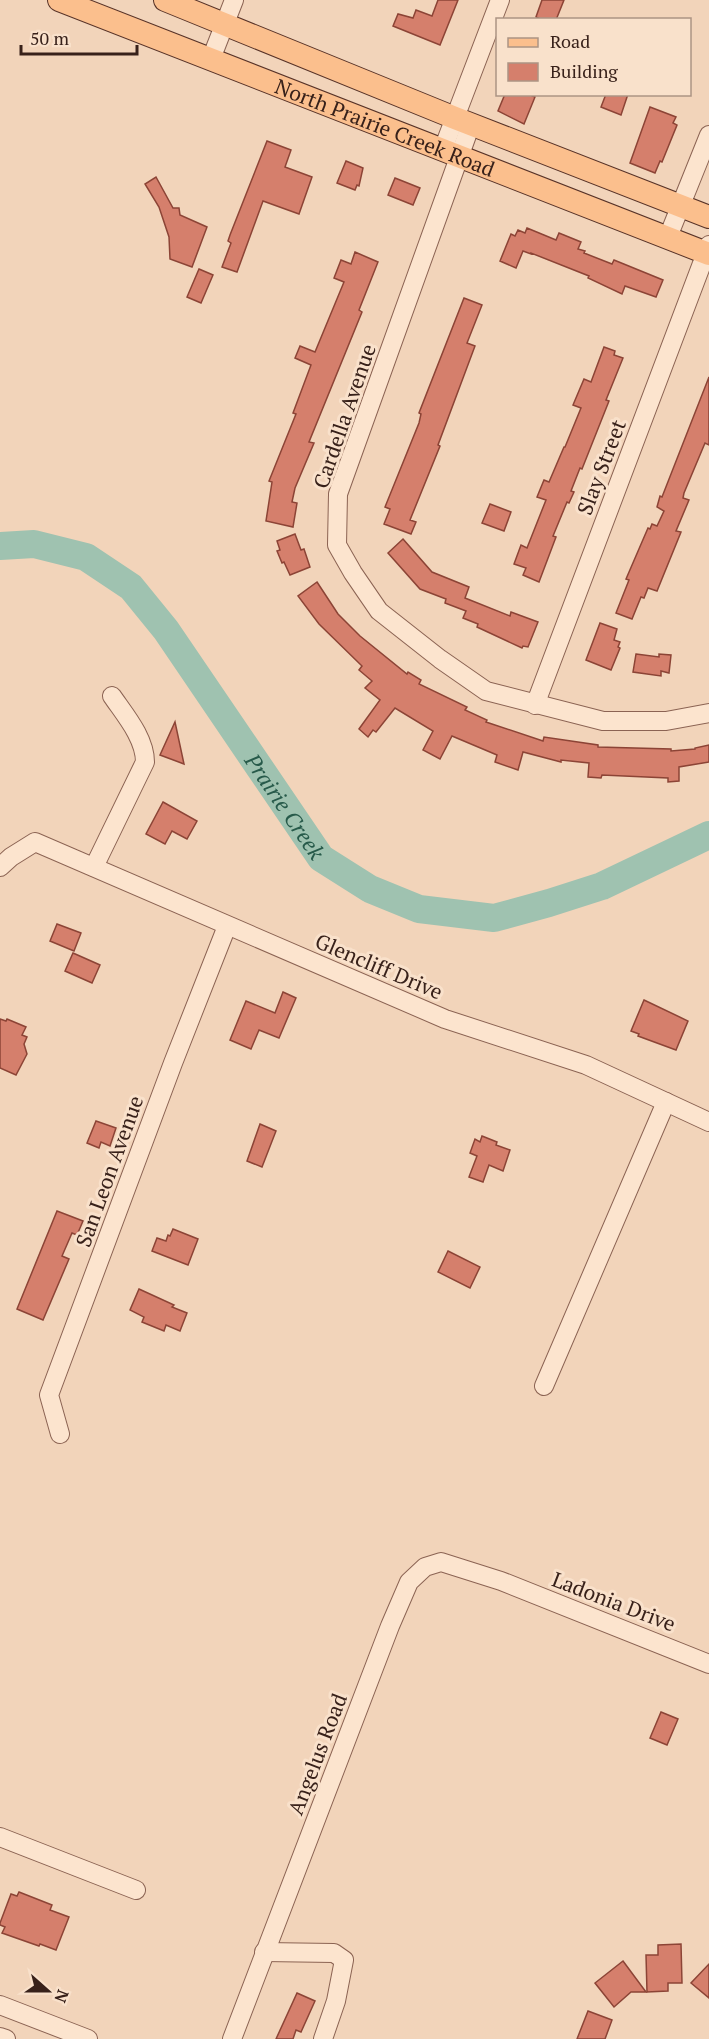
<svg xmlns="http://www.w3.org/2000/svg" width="709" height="2039" font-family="'PT Serif',serif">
	<rect width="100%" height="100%" fill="#f2d4ba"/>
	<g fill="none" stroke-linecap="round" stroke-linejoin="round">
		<path stroke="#9fc2b0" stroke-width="28" id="s1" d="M0,546L34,544L86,557L131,587L166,630L321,858L370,889L419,909L494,918L549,903L602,886L709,835"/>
	</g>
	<g fill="#d57f6c" stroke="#8c4436" stroke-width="1.5">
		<path d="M438,0H458L440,45L393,26L398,14L413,18L416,10L432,16Z"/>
		<path d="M542,0H564L556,20H542L536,17Z"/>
		<path d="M505,94H528L535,97L524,124L498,111Z"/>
		<path d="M606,94H628L621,115L601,107Z"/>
		<path d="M650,107L676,117L673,123L677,125L662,162L660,161L655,173L630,163Z"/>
		<path d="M267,141L291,150L285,167L312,177L299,214L263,201L237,272L222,267L231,243L228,241L230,235Z"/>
		<path d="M346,161L363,168L359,186L357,185L355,190L337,183Z"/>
		<path d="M156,177L173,208H179L180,215L207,227L192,267L170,259L169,237L159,207L145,184Z"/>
		<path d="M395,178L420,188L413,205L388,195Z"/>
		<path d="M527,228L556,240L559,233L581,242L578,249L585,251L584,253L612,264L614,260L663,280L656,297L625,286L622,294L588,278L589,276L531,253V254L523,251L516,268L500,261L511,234L515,236L518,230L525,233Z"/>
		<path d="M355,252L378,262L359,310L362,312L309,442L314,443L295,488L292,502L297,503L293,527L266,521L272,482L269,481L296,414L293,413L311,365L295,358L300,346L315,352L344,282L334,278L341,260L351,264Z"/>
		<path d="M199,269L213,275L201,303L187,297Z"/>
		<path d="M464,298L482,305L467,343L475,346L438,445L440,446L410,520L416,522L411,534L384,524L390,509L385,507L419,423L421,414L419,413Z"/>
		<path d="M604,347L615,351L614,355L623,358L606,400L609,401L582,469L580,468L571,491L574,492L569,503L567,502L553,536L556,537L539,582L523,575L526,568L514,564L521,545L527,548L546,500L537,497L544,480L549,482L564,447H565L581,408L573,405L584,379L591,382Z"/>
		<path d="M709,377V445L705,443L684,493L683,498L689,500L676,531L681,532L657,591L648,588L644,598L641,597L632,619L616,613L629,580L626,579L648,528L650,529L652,524L657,526L664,511L657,507L660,496L662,497Z"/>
		<path d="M490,504L511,512L504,531L482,523Z"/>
		<path d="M295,534L301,550L304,549L310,567L290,575L284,562L282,563L277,551L280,550L277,541Z"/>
		<path d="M403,539L432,572L469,587L465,598L510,616L511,612L538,622L528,647L523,646L522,648L477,627L478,624L463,618L466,611L445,603L446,599L420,589L388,553Z"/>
		<path d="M317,582L338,614L360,636L407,674L408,672L421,680L419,684L467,707L465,710L487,720L486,722L543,741L544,737L598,745V747L671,749V751L695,749V748L709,745V762L679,767V781L668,782V778L602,775L601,778L588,777L589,763L561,760V762L523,752L518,770L495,762L497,755L452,736L440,759L423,750L433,731L395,708L376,732L373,730L368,737L359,729L380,700L365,688L372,681L359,670L362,666L319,624L298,596Z"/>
		<path d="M600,623L617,629L614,640L620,642L618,647L620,648L611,670L586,660Z"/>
		<path d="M636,654L659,657V654L671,655L669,673L661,671V676L633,672Z"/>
		<path d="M175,722L184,764L160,755Z"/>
		<path d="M163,802L197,821L187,839L172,831L165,844L146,834Z"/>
		<path d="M57,924L81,933L74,951L50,941Z"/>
		<path d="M73,953L100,965L92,983L65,971Z"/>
		<path d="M283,992L296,998L279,1038L259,1030L251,1049L230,1040L246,1001L275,1013Z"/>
		<path d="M644,1000L688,1021L676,1050L638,1036L639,1034L631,1031Z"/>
		<path d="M0,1019L6,1021L7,1019L26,1027L22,1035L27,1037L24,1044L27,1054L16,1075L0,1068Z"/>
		<path d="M96,1121L116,1128L110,1146L101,1142L99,1148L87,1143Z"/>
		<path d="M260,1124L276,1131L262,1167L247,1161Z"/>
		<path d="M482,1136L497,1142L496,1145L510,1150L503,1171L489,1165L483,1182L469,1177L477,1156L470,1153L475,1139L480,1142Z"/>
		<path d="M57,1211L83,1221L77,1235L72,1233L62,1256L69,1259L43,1320L17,1309Z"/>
		<path d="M173,1229L198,1239L188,1265L152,1251L157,1238L166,1241L168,1235L170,1236Z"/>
		<path d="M448,1251L480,1267L470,1288L438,1272Z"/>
		<path d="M139,1289L174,1305L172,1307L187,1313L180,1331L166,1325L164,1331L142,1322L144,1317L130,1310Z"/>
		<path d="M661,1712L678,1719L667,1745L650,1738Z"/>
		<path d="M19,1892L52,1905L50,1910L69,1917L56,1950L40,1944L39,1946L2,1933L5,1927L0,1925V1923L11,1894L17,1896Z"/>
		<path d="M681,1944L682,1983H668V1991L647,1992L646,1955H658V1945Z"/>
		<path d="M623,1961L646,1992H631L614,2007L595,1983Z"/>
		<path d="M709,1964V1998L691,1983Z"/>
		<path d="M297,1993L315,2001L301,2032L296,2030L293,2039H276Z"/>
		<path d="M588,2011L612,2020L605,2039H577Z"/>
	</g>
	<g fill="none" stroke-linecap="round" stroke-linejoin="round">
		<g stroke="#8b6353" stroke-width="20">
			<g id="minor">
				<path d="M211,59L234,0"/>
				<path d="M471,124L338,494L337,545L353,573L379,611L440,659L486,691L603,721H666L709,713"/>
				<path d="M443,149L500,0"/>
				<path d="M668,237L709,135"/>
				<path d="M535,705L709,245"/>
				<path d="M0,867L11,857L35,842L445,1019L586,1065L709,1122"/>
				<path d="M94,867L145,762C145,738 125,715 112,696"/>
				<path d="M544,1386L666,1102"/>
				<path d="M60,1434L49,1395L173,1063L227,926"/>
				<path d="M0,1837L136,1890"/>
				<path d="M264,1952L334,1953L344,1960L336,2001L323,2039"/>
				<path d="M0,2005L88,2039"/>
				<path d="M0,2037L6,2039"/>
				<path d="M232,2039L390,1626L409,1582L425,1567L441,1562L501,1581L709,1664"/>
			</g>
		</g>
		<g stroke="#583328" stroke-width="24">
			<g id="major">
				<path id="s2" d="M59,0L709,254"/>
				<path d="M165,0L455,118L709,217"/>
			</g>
		</g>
		<use href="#minor" stroke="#fce4ce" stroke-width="18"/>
		<use href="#major" stroke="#fbbf8d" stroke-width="22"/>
	</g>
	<g text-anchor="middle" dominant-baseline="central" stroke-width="6" stroke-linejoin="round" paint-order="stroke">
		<g font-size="21" fill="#38211a" stroke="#f9e1cb">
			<text stroke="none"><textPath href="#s2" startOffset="350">North Prairie Creek Road</textPath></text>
			<text transform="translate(344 416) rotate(-71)">Cardella Avenue</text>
			<text transform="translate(601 467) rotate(-69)">Slay Street</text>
			<text transform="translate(379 966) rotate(23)">Glencliff Drive</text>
			<text transform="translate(109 1171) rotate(-70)">San Leon Avenue</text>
			<text transform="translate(614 1601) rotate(21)">Ladonia Drive</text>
			<text transform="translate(317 1754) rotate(-69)">Angelus Road</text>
		</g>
		<g font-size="22" font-style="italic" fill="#275a4a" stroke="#f9e1cb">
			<text stroke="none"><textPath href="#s1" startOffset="410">Prairie Creek</textPath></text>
		</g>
	</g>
	<rect x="496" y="18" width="195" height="78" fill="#f9e1cb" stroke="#ac9484" stroke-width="1.5"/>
	<rect x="508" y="38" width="30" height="9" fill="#fbbf8d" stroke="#ac9484" stroke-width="1.5"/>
	<text x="550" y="48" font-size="18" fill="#38211a">Road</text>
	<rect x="508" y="63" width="30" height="18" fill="#d57f6c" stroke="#ac9484" stroke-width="1.5"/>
	<text x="550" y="78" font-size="18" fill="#38211a">Building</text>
	<g transform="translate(48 1991) rotate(111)" stroke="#f9e1cb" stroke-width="4.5" paint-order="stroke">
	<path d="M0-4.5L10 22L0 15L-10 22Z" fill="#38211a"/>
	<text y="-9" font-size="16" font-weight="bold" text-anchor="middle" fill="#38211a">N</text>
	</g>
	<path d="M21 45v9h116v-9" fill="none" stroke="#38211a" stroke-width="3"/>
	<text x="30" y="45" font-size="18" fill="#38211a" stroke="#f9e1cb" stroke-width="4.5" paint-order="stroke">50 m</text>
</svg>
